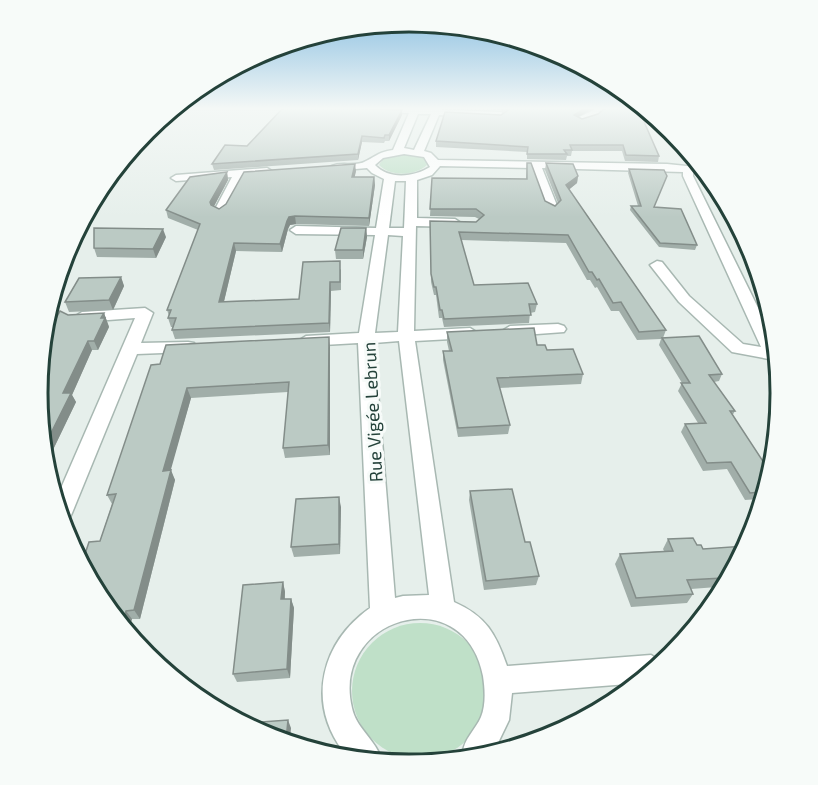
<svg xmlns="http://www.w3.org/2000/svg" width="818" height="785" font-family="'Exo 2',sans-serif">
	<rect width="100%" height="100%" fill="#e6efeb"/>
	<g fill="#bfe0c8">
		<path d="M401,154L415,155L425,159L427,165C415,176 390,177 379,165L383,159Z"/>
		<circle cx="420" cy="691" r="68"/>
	</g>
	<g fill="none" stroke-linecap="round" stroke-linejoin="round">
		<g stroke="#a8b8b2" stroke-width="3">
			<g id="street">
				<path d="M351,108H442V110L501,112L505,115L501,118L439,115L424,151L431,153L438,160L667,164L696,167L700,173H693V176L767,326L774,360L732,352L679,302L650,265L657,261L662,262L689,296L743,344L761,347L683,176V172L542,168L558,208L552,212L546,208L532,168L440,166L432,175L417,180V218L455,219L461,223L455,227L416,226L414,331L470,328L478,333L470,338L415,341L454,602C486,616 496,634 507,666L651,655L662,662L628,684L512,693L509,720L496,747L463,753C463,740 476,729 481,717C486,705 485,689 483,676C464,578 330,617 352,708C356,727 373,738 380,755L379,758L343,751C306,701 322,642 370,608L358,343L306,346L298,341L306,336L359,333L375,235L296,234L290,230L296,226L376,228L384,179L372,173L367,168L333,171L328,168C338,160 355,168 366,161C378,155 379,152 393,150L409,113L355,111ZM418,114H431L414,150L404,148ZM404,154L424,157L430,167C414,177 389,180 375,165L383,158ZM395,181H406L404,228H389ZM388,235L403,236L398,332L375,333ZM399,341L429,595L403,596L395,598L374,343Z"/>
				<path d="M598,108H607L596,117L580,122L575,119Z"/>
				<path d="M267,168L272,171L271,173L244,176L226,211L220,215L214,211L232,177L176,181L171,178L176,175Z"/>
				<path d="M145,308L153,313L141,343L188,342L194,343L196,347L194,351L188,352L137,354L72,513L69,519L63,521L58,495L135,318L82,322L74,317L82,312Z"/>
				<path d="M558,324L564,326L566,329L564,332L510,336L502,331L510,326Z"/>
			</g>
		</g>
		<use href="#street" fill="#fff" fill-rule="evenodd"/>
	</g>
	<g fill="#a1aea9">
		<path d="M448,108H594L578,117L659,156L658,162L625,161L622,151H572L571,156H567L566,160L527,159V152L436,147V141L501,115L504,113L501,110Z"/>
		<path d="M402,110V115L389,141H385L384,143L362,142L358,160L214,170L212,164L247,146Z"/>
		<path d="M527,163L545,201L555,206L558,203L545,170L546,163L578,176L577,183L569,189L666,330L663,338L722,374L719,381L714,382L735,411L732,416L766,466L759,499L745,500L727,469L703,471L681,432L685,424L698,423L678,391L682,383L659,345L661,339L637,340L619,311H611L597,287L595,288L590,280H587L566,243L461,240L474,285L537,304L535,312L530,313L529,323L444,327L442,318H439L436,295H434L431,282L430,221L476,222L479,219L475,217L430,216L432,178L526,179Z"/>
		<path d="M629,169L654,207L697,245L695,250L659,247L630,210L631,206H638L628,173Z"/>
		<path d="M356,171L354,177H374L375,185L369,226L296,224L290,225L288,229L282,252L236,251L224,301L299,299L341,269V290L331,291L330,332L175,339L172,330L173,327H171L168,318L169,316L167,310L198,230L168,218L166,210L227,172L228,180L214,206L219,209Z"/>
		<path d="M366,228L367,237L363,259H336L335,250Z"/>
		<path d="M166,237L156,258L97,257L94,248Z"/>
		<path d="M121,277L124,286L113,310L69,312L65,302Z"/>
		<path d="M104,313L109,327L98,350H92L72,395L76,402L50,456L52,326L68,315Z"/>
		<path d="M447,332L537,345L547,350L583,374L581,384L499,388L510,425L508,434L458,437L443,360V351H449L447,342Z"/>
		<path d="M330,347V455L285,458L283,448L288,392L191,398L170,470L175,480L140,619H132L129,629L83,560L100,541L112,504L107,495L160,364Z"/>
		<path d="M470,491L525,542L539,576L536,585L484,590L469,500Z"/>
		<path d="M341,507L340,554L294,557L291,547Z"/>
		<path d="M668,539L697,545L703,549L745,546L717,587L691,589L693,594L687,603L631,607L615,564L620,554L664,551L663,549Z"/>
		<path d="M283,582L285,592V599H291L294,608L290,678L237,682L233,674Z"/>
	</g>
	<g fill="#838d89">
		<path d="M586,108H594L573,120L574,115Z"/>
		<path d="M402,110V115L389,141V135Z"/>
		<path d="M362,136V142L358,160V154Z"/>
		<path d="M355,164L356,171L353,185L352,177Z"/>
		<path d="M227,172L228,180L212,210L210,202Z"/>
		<path d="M578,176L577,183L565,193L566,185Z"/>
		<path d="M374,177L375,185L369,226V218Z"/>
		<path d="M295,216L296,224L290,225L288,229L282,252L280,244L287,221L289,217Z"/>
		<path d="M366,228L367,237L363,259V250Z"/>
		<path d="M163,229L166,237L156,258L153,249Z"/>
		<path d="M234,243L236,251L222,310L219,302Z"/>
		<path d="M121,277L124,286L113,310L109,300Z"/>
		<path d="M330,282L331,291L330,332L329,323Z"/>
		<path d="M104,313L109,327L98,350L94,341Z"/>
		<path d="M329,337L330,347V455L328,445Z"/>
		<path d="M88,341L92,350L72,395L76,402L50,456L47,441L63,393Z"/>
		<path d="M187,388L191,398L168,480L163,471Z"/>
		<path d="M171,470L175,480L140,619L134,610Z"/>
		<path d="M339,497L341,507L340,554L339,544Z"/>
		<path d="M283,582L285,592L284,608L281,599Z"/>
		<path d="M291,599L294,608L290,678L287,669Z"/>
		<path d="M126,611L132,619L129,629L123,620Z"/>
		<path d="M288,720L291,728L290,740H286Z"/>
	</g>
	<g fill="#bbcac4" stroke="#838d89" stroke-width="1.5">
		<path d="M283,108H354L402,110L389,135H385L384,138L362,136L358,154L212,164L225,145L247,146Z"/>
		<path d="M505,108H586L574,115L582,119L598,114L605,108H638L659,156L626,155L623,145H570L572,150H564L567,154H527L528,147L436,141L445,112L501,115L508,110Z"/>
		<path d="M527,163H531L545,201L555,206L561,200L546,163L573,164L578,176L566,185L666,330L639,332L621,302L613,303L599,279L597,280L592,272H589L568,235L459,232L474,285L528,283L537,304H529L531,315L444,319L442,310H440L436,287H434L431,274L430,221L476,222L484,215L476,209H430L432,178L527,179Z"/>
		<path d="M355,164L352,177H374L369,218L295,216L289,217L287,221L280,244L234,243L219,302L299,299L303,262L340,261V282H330L329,323L172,330L176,318H168L171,310H167L200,224L166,210L190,177L227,172L210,202L211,205L219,209L226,204L244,172Z"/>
		<path d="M629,169L664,170L667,176L654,207L681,209L697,245L660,243L631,206H641Z"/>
		<path d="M94,228L163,229L153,249L94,248Z"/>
		<path d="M341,228H366L363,250H335Z"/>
		<path d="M121,277L109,300L65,302L79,278Z"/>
		<path d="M60,311L68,315L104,313L101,318H105L94,341H88L63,393H71L47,441L38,392L51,326H52Z"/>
		<path d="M534,328L537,345H545L547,350L573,349L583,374L497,378L510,425L458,428L443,351H452L447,332Z"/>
		<path d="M699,336L722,374L709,375L735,411H730L766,466L761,492L750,493L731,462L707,463L685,424L706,423L681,383H690L662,338Z"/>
		<path d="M329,337L328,445L283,448L289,382L187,388L163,471L171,470L134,610L126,611L123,620L90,571L91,568H88L83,560L89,542L100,541L116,494L107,495L151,365L160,364L166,345Z"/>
		<path d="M512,489L525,542H530L539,576L486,581L470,491Z"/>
		<path d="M339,497V544L291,547L296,499Z"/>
		<path d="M693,538L697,545H701L703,549L745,546L723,578L687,580L693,594L636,598L620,554L673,551L668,539Z"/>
		<path d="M283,582L281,599H291L287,669L233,674L243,585Z"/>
		<path d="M288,720L286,740L267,736L248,723Z"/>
	</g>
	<linearGradient id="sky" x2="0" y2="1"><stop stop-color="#84bce0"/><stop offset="0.5" stop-color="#f4f8f6"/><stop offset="1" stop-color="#f4f8f6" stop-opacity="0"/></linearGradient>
	<rect width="818" height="217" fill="url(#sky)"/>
	<g text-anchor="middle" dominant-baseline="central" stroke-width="6" stroke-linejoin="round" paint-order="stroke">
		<g font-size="18" fill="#24423a" stroke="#f7fbf9">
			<text transform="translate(372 412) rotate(-93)">Rue Vigée Lebrun</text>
		</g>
	</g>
	<path d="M0 0H818V785H0ZM48 393a361 361 0 1 1 722 0a361 361 0 1 1-722 0Z" fill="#f7fbf9" fill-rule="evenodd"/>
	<path fill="none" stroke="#24423a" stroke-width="3" d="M48 393a361 361 0 1 1 722 0a361 361 0 1 1-722 0Z"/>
</svg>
